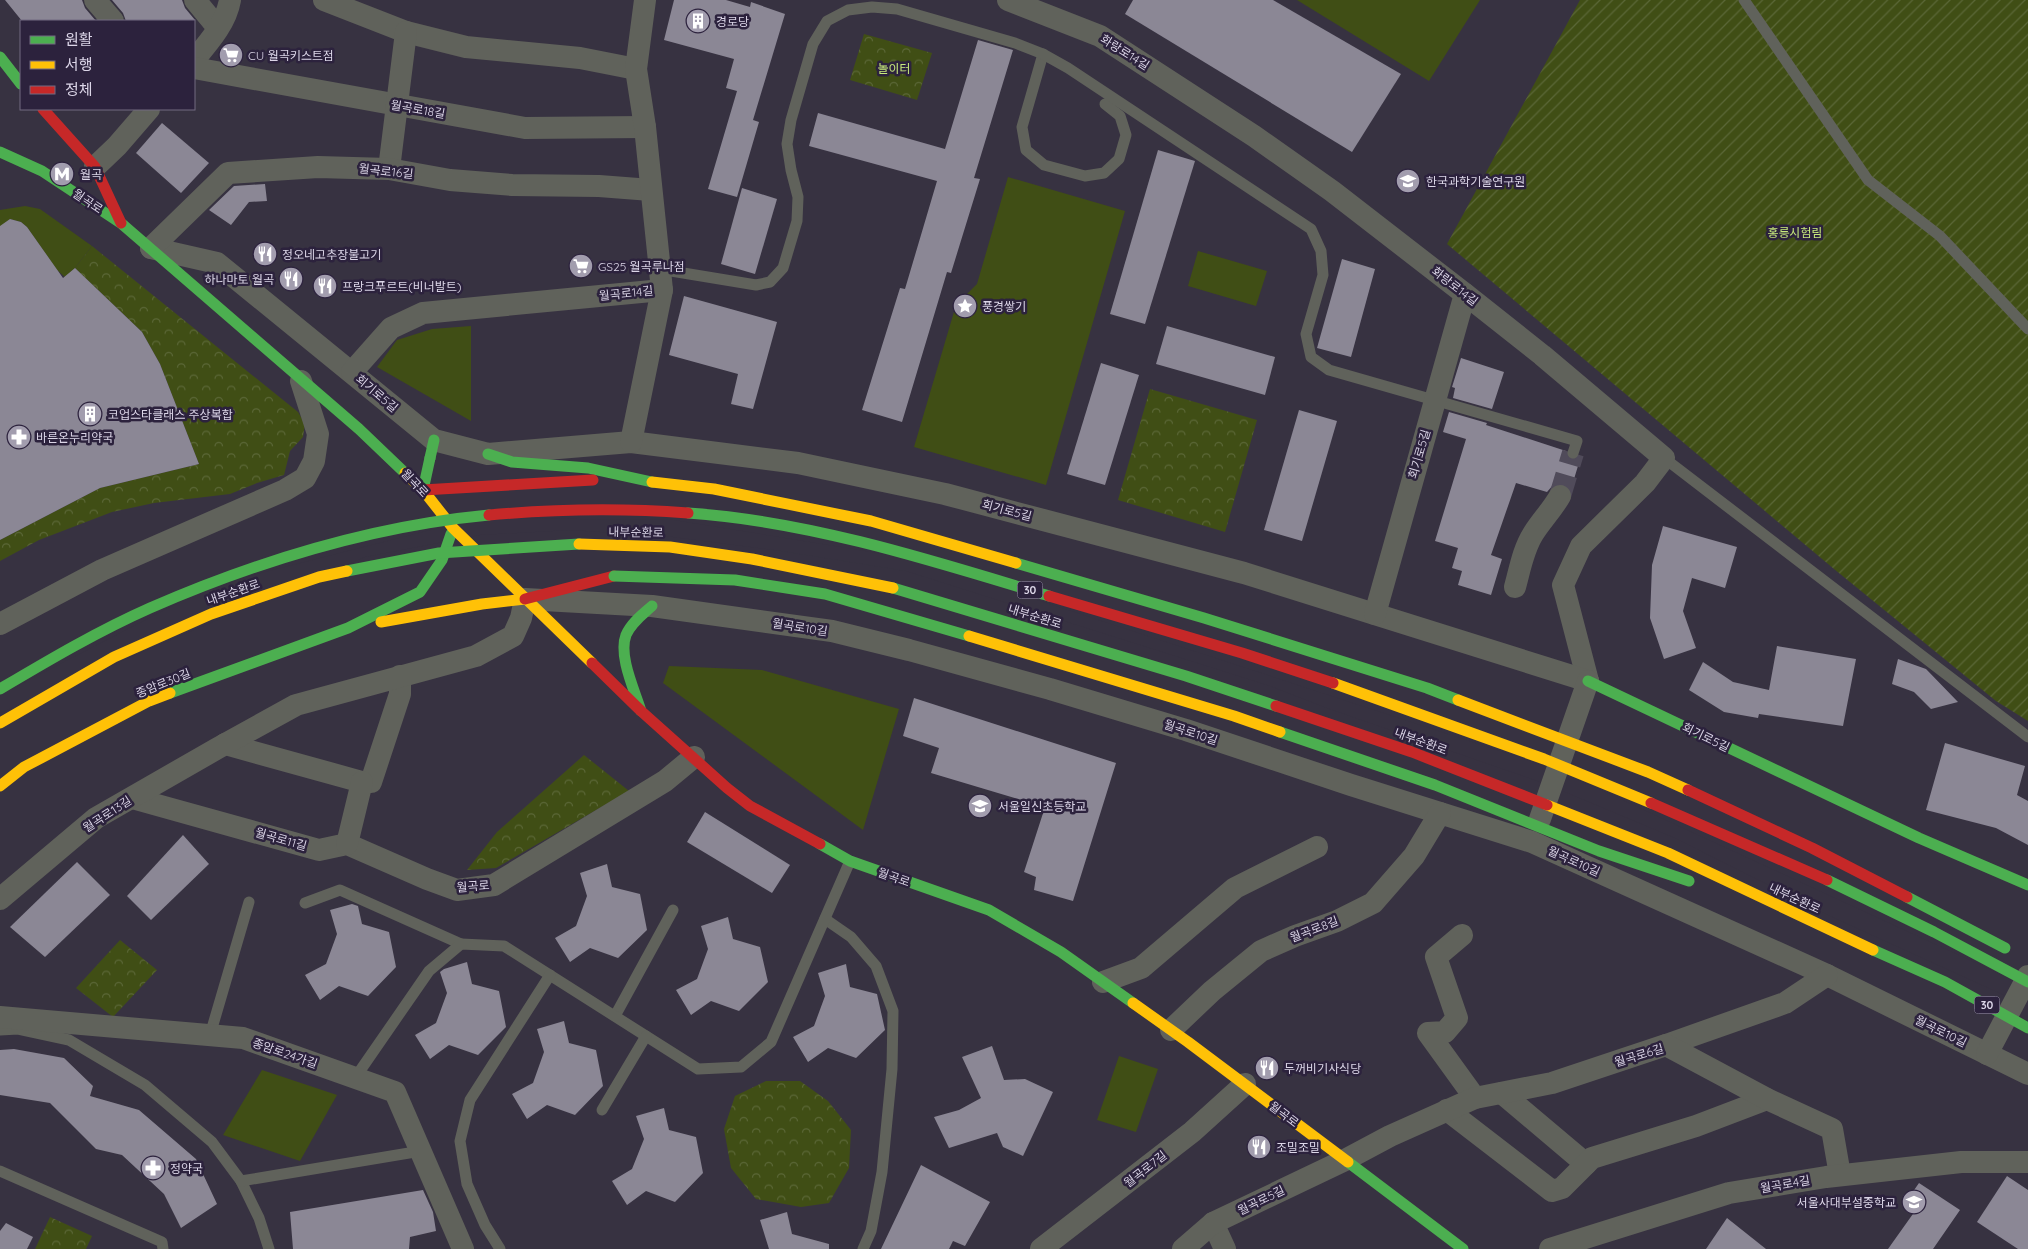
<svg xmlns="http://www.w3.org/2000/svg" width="2028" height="1249" font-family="Quicksand,'Noto Sans KR',sans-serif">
	<defs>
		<pattern id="park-crowns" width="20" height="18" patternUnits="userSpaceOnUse" patternTransform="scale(1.25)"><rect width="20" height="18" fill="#404e15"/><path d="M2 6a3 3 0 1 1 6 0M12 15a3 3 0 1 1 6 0" fill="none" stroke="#5b6737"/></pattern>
		<pattern id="garden-furrows" width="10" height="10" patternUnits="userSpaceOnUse" patternTransform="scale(1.25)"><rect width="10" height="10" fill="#404e15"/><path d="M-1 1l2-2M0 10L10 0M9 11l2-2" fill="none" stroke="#5b6737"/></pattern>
	</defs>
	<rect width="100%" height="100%" fill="#373241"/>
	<g fill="#404e15">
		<path d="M1297,0H1480L1429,81Z"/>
		<path d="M1008,177L1125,211L1046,485L914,447L956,305L977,284Z"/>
		<path d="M25,206L40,209L92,246L75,268L65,277L57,270L27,227L21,222L10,219L0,227V210Z"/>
		<path d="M1198,251L1267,271L1256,306L1188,286Z"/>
		<path d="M471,326V421L377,367L397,340L432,329Z"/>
		<path d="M669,666L762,670L899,709L863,830L663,683Z"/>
		<path d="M1119,1056L1158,1069L1136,1132L1097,1120Z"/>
		<path d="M262,1070L337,1095L300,1161L223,1135Z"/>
	</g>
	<g fill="url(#park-crowns)">
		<path d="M864,34L932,53L917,100L850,80Z"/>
		<path d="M92,246L298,412L305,424L303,437L290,451L284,475L257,483L230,494L154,503L112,512L39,540L0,561V540L100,488L199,464L160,364L142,332L75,268Z"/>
		<path d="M1150,389L1257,420L1225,532L1118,500Z"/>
		<path d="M584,755L629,791L496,868L467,870L497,832Z"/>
		<path d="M120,940L157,970L113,1017L76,988Z"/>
		<path d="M766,1081H800L828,1101L851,1130L849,1168L829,1203L801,1207L756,1199L731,1168L724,1129L735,1096Z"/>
		<path d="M50,1217L92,1236L86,1249H35Z"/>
	</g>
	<path fill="url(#garden-furrows)" d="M1580,0H2028V721L1996,701L1834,569L1447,244Z"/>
	<path fill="#373241" d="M478,518L674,520L909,558L1555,769L2028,987V1006L1830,916L1675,838L1546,784L1324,707L1270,686L906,571L781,551L673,537L571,530L480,535L365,557L0,713V695L213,585Z"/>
	<g fill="#8b8795">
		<path d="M5,0H82L85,8L96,21H22Z"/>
		<path d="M112,0H182L185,8L195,20L126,21L123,13Z"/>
		<path d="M674,0H726L750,7L751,2L785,14L753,120L759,122L737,197L708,189L737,91L726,88L734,59L664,40Z"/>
		<path d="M1133,0H1273L1401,74L1352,152L1125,14Z"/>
		<path d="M978,40L1013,50L974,178L980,179L951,273L947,272L902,422L862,410L900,288L905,289L937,181L809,146L818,113L945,149Z"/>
		<path d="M162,123L209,163L181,193L136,153Z"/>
		<path d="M1158,150L1195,161L1145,324L1110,314Z"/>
		<path d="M265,184L267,201L249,202L231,225L209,210L234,186Z"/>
		<path d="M742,188L777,199L755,274L721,264Z"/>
		<path d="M10,219L21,222L27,227L63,278L75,268L142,332L160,364L199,464L100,488L0,540V226Z"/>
		<path d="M1342,259L1375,269L1351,357L1317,348Z"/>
		<path d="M684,296L777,322L753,409L731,404L738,374L669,355Z"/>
		<path d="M1167,326L1275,357L1265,395L1156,364Z"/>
		<path d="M1461,358L1504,372L1492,409L1453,398L1455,388L1452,387Z"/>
		<path d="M1101,363L1139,375L1105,485L1067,474Z"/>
		<path d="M1299,410L1337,421L1302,541L1264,530Z"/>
		<path d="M1449,412L1487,423L1486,425L1566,451L1567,458L1571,460H1575L1581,456L1571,489L1566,485L1560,483L1553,485L1547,492L1516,483L1491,555L1502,559L1491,595L1458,585L1462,571L1452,568L1458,548L1435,541L1466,439L1443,432Z"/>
		<path d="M1663,526L1737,547L1725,588L1692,578L1683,611L1696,648L1664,659L1650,618L1652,565Z"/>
		<path d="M1777,646L1856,659L1843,726L1759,714L1758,718L1724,712L1689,690L1703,662L1733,682L1769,690Z"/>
		<path d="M1898,659L1926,669L1958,702L1931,709L1914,692L1892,684Z"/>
		<path d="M914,698L1116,763L1073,901L1034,890L1036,877L1024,872L1045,807L931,773L939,748L903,736Z"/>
		<path d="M1945,743L2025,766L2017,795L2028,801V845L1996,828L1926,810Z"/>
		<path d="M705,812L790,865L772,893L687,842Z"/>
		<path d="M183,835L209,864L151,920L127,896Z"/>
		<path d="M77,862L110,895L45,957L10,927Z"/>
		<path d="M607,864L612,887L640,894L647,930L618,958L590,948L570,962L555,938L576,926L587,896L580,873Z"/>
		<path d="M352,904L358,906L362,924L389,932L396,967L368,996L339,986L320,1000L305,975L326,964L337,934L330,910Z"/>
		<path d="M728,917L733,939L760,947L768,982L739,1011L711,1001L691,1015L676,990L697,979L708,949L701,926Z"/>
		<path d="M467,962L472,984L499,991L506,1027L478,1055L449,1045L430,1059L415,1035L436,1023L447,993L440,972L444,969Z"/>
		<path d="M846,964L850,987L877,994L885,1030L856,1058L828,1048L808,1062L793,1037L814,1026L825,996L818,973Z"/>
		<path d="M564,1021L569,1043L596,1050L603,1086L575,1115L547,1105L527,1119L512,1094L533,1083L544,1052L537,1029Z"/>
		<path d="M992,1046L1004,1080L1025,1079L1053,1092L1023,1156L1003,1147L997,1133L949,1148L934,1117L959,1110L981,1098L962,1057Z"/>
		<path d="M14,1049L64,1058L93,1086L90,1096L139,1110L196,1159L217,1204L181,1228L164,1194L122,1155L96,1149L50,1103L0,1095V1050Z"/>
		<path d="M664,1108L669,1130L696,1137L703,1173L675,1202L646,1191L627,1205L612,1181L632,1169L644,1139L636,1116Z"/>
		<path d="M921,1165L990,1202L965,1246L953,1241L949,1249H881Z"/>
		<path d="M2007,1176L2028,1190V1249H2018L1977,1222Z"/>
		<path d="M1919,1183L1960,1210L1933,1249H1888L1915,1211L1905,1203Z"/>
		<path d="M423,1190L433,1212L436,1231L410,1237L409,1249H293L290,1212Z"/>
		<path d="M787,1212L792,1234L829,1244V1249H769L760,1220Z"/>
		<path d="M1727,1218L1766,1249H1706Z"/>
		<path d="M6,1223L33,1237L27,1249H0V1231Z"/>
	</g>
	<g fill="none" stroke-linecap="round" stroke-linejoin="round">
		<path stroke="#504b5a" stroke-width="22" stroke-dasharray="22 11" stroke-linecap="butt" d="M1560,496L1573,453"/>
		<g stroke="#60625b" stroke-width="11">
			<path d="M1744,0L1868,180L1940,236L2028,329"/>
			<path d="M1043,54L1022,127L1026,150L1044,165L1085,176L1104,173L1119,159L1126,135L1120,116L1105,104"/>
			<path d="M659,269L756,285L770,282L783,268L797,221L798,197L791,170L787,144L791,120L813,44L827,21L848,10L872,7L897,9L1015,43L1043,54L1068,68L1311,229L1321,251L1323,275L1306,334L1311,357L1329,370L1577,441L1573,453"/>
			<path d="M1664,458L2028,737"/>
			<path d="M305,903L340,890L461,944"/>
			<path d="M825,919L851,937L876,966L893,1011L892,1069L882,1172L871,1231L863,1249"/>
			<path d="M615,1016L673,910"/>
			<path d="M0,1030L18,1029L69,1040L145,1085L212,1142L241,1181L259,1218L269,1249"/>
			<path d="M210,1035L249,902"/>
			<path d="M355,1078L429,971L461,944L504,946L698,1069L741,1067L771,1042L850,861"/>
			<path d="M602,1110L646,1036"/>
			<path d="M0,1171L162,1242L163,1249"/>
			<path d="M241,1181L421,1151"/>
			<path d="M500,1249L485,1225L467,1184L460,1141L470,1100L550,975"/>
		</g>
		<g stroke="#60625b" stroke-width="22">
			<path d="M95,0L113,21"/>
			<path d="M195,0L218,28"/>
			<path d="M324,0L406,32L466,47L580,58L636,69"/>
			<path d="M1008,0L1100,36L1254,136L1332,191L1465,294L1542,355L1664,458L1645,483L1581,546L1563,585L1588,681"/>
			<path d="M194,60C209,42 226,23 230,0"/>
			<path d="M194,68L525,128L645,127"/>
			<path d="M95,167L117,146L149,109"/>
			<path d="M389,169L406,32"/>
			<path d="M151,248L217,263L434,440L488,454L631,442L798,463L945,494L1244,573L1588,681"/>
			<path d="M151,248L228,173L318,167L389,169L450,180L512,185L599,186L651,190"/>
			<path d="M352,372L391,328L423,313L662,290"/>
			<path d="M631,442L662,290L645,127L636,69L645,0"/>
			<path d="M1515,587C1520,569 1523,550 1533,534C1541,521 1552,510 1560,496"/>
			<path d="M1375,614L1465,294"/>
			<path d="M0,624L102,570L285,490L305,478L314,461L318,434L301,381"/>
			<path d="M225,744L362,782H371L400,694V676"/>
			<path d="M132,798L319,850L347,844L427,879L457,890L494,885L665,781L694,757"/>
			<path d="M1540,819L1588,681"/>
			<path d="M347,844L362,782"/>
			<path d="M0,899L96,818L218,748L296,705L476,656L513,636L521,618L525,599L652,606L832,631L909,650L1050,689L1186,730L1351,785L1532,842L1827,975L2028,1074"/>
			<path d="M1462,935L1436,957L1457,1018L1445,1032L1428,1033L1475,1098"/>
			<path d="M1103,982L1141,968L1235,888L1317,847"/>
			<path d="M0,1017L243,1038L395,1092L463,1249"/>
			<path d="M1171,1030L1212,991L1261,951L1295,936L1337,921L1373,903L1414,856L1440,813"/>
			<path d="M1666,1045L1785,1003L1827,975"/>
			<path d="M1987,1054L2028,976"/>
			<path d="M1502,1093L1586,1164"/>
			<path d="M1447,1110L1552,1191L1562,1188L1592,1158L1696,1126L1767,1099"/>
			<path d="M1213,1223L1225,1249"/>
			<path d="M1041,1249L1192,1132L1245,1084"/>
			<path d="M1183,1249L1213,1223L1345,1160L1390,1136L1475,1098L1552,1083L1666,1045L1767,1099L1832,1129L1840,1175"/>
			<path d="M1550,1249L1729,1193L1826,1177L1961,1162H2028"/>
		</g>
		<g stroke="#4caf50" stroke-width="11">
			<path d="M0,57L21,84"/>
			<path d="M0,152L42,171L122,224L359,429L405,473"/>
			<path d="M488,454L512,462L588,468L652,482"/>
			<path d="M430,458L434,440"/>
			<path d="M1588,681L1919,838L2028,885"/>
			<path d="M170,693L348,628L420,592L442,560L451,534"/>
			<path d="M641,711C635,691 618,656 626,635C631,623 643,614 652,606"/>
			<path d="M820,844L850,861L989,910L1061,952L1133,1003"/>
			<path d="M1348,1162L1463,1249"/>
		</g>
		<g stroke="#ffc107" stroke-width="11">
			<path d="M405,473L423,490L453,528L592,663"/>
			<path d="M381,622L482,604L525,599"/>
			<path d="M0,786L24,767L149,701L170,693"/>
			<path d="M1133,1003L1188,1042L1348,1162"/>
		</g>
		<g stroke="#c62828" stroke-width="11">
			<path d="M43,109L95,167L121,223"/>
			<path d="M525,599L614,576"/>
			<path d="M592,663L641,711L727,788L750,806L820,844"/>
		</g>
		<g stroke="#4caf50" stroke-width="11">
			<path d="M423,490L430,458"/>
			<path d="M688,513C809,521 934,561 1049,596"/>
			<path d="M1016,563L1204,618L1427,688L1458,700"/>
			<path d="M347,571L439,553L579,544"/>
			<path d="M614,576L735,580L825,594L969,636"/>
			<path d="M893,588L1186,676L1276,706"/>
			<path d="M0,689C49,660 98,631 150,608C258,561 372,526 489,515"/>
			<path d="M1280,732L1435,785L1599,851L1689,881"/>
			<path d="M1827,880L1934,932L2028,982"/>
			<path d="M1907,897L2005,948"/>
			<path d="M1873,950L1945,982L2028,1028"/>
		</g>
		<g stroke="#ffc107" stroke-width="11">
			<path d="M652,482L714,489L871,521L1016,563"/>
			<path d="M579,544L670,547L752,559L893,588"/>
			<path d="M969,636L1234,716L1280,732"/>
			<path d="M1333,683L1544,759L1651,803"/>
			<path d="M1458,700L1648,772L1688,790"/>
			<path d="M0,723L114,657L211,614L319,577L347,571"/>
			<path d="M1547,805L1668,853L1873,950"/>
		</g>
		<g stroke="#c62828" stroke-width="11">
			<path d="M423,490L593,480"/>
			<path d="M489,515C556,509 621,508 688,513"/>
			<path d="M1049,596L1242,653L1333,683"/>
			<path d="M1276,706L1412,752L1547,805"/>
			<path d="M1688,790L1812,848L1907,897"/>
			<path d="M1651,803L1827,880"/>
		</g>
	</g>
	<defs>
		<g id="building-disc" transform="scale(1.25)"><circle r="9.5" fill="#a29dae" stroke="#2c223d"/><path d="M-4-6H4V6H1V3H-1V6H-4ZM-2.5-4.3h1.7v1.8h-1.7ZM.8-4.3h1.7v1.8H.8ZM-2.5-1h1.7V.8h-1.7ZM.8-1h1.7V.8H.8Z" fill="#fff"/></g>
		<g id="supermarket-disc" transform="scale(1.25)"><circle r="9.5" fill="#a29dae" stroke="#2c223d"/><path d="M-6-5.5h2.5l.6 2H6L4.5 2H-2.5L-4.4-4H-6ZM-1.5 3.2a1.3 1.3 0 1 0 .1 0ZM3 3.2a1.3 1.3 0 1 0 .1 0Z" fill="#fff"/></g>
		<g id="metro-disc" transform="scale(1.25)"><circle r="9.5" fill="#a29dae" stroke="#2c223d"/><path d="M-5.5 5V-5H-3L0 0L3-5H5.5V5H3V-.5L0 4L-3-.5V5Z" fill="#fff"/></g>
		<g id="university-disc" transform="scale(1.25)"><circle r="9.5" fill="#a29dae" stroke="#2c223d"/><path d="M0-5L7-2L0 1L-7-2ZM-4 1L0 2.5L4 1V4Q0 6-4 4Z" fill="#fff"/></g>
		<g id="restaurant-disc" transform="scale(1.25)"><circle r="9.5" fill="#a29dae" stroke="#2c223d"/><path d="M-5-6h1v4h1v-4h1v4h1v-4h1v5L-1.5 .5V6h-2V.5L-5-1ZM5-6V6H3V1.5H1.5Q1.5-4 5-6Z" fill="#fff"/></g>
		<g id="sight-disc" transform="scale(1.25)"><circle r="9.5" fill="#a29dae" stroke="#2c223d"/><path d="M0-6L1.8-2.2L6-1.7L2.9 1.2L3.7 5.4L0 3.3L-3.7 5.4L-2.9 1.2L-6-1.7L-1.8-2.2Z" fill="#fff"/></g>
		<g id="pharmacy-disc" transform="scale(1.25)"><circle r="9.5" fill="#a29dae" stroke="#2c223d"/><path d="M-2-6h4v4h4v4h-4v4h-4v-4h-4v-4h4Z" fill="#fff"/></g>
		<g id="school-disc" transform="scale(1.25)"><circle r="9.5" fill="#a29dae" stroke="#2c223d"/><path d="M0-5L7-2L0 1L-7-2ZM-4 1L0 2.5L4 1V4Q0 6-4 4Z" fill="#fff"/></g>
	</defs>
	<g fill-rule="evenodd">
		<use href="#building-disc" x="698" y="21"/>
		<use href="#supermarket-disc" x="231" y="55"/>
		<use href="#metro-disc" x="62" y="174"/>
		<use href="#university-disc" x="1408" y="181"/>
		<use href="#restaurant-disc" x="265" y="254"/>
		<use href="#supermarket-disc" x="581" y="266"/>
		<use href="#restaurant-disc" x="291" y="279"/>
		<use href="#restaurant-disc" x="325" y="286"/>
		<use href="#sight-disc" x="965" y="306"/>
		<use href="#building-disc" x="90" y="414"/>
		<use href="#pharmacy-disc" x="19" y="437"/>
		<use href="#school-disc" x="980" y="806"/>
		<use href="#restaurant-disc" x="1267" y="1068"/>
		<use href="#restaurant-disc" x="1259" y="1147"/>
		<use href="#pharmacy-disc" x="153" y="1168"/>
		<use href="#school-disc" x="1914" y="1202"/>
	</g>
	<g text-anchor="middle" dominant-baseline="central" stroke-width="5" stroke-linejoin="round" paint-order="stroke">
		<g fill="#2c223d" stroke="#a7a0b5" stroke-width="1">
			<rect x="1017.5" y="581.5" width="25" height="17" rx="4"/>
			<rect x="1974.5" y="996.5" width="25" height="17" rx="4"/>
		</g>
		<g font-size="11" font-weight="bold" fill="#dcd6e8">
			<text x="1030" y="590">30</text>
			<text x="1987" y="1005">30</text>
		</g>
		<g font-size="12" fill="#dcd6e8" stroke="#2c223d" text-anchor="start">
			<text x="716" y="21">경로당</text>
			<text x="248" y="55">CU 월곡키스트점</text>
			<text x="80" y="174">월곡</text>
			<text x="1426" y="181">한국과학기술연구원</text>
			<text x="282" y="254">정오네고추장불고기</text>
			<text x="598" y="266">GS25 월곡루나점</text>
			<text x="274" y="279" text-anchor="end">하나마토 월곡</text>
			<text x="342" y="286">프랑크푸르트(비너발트)</text>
			<text x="982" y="306">풍경쌓기</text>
			<text x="108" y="414">코업스타클래스 주상복합</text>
			<text x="36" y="437">바른온누리약국</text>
			<text x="998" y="806">서울일신초등학교</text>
			<text x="1284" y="1068">두꺼비기사식당</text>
			<text x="1276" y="1147">조밀조밀</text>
			<text x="170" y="1168">정약국</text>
			<text x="1896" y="1202" text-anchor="end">서울사대부설중학교</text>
		</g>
		<g font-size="12" fill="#dcd6e8" stroke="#2c223d">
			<text transform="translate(1125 52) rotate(32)">화랑로14길</text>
			<text transform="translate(418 109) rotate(10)">월곡로18길</text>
			<text transform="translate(386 171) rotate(6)">월곡로16길</text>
			<text transform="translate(88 201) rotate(34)">월곡로</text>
			<text transform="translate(1455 286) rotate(38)">화랑로14길</text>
			<text transform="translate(626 293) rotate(-6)">월곡로14길</text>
			<text transform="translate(377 393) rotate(40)">회기로5길</text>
			<text transform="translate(1419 454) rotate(-74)">회기로5길</text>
			<text transform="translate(415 483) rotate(47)">월곡로</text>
			<text transform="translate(1007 510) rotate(15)">회기로5길</text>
			<text transform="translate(636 532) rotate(1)">내부순환로</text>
			<text transform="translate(233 592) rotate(-19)">내부순환로</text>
			<text transform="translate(1035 616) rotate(17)">내부순환로</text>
			<text transform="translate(800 627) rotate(9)">월곡로10길</text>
			<text transform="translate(163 683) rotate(-22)">종암로30길</text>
			<text transform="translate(1191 732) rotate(18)">월곡로10길</text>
			<text transform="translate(1706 737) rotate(26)">회기로5길</text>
			<text transform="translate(1421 741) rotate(20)">내부순환로</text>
			<text transform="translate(107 814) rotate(-33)">월곡로13길</text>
			<text transform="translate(281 839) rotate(16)">월곡로11길</text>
			<text transform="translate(1574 861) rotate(24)">월곡로10길</text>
			<text transform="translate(894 877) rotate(19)">월곡로</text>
			<text transform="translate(473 886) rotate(-4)">월곡로</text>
			<text transform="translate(1795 898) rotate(25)">내부순환로</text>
			<text transform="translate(1314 929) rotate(-21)">월곡로8길</text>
			<text transform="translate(1941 1031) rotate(26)">월곡로10길</text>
			<text transform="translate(285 1053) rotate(19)">종암로24가길</text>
			<text transform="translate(1639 1055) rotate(-17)">월곡로6길</text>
			<text transform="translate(1284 1114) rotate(37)">월곡로</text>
			<text transform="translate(1145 1169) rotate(-38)">월곡로7길</text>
			<text transform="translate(1785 1184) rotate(-10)">월곡로4길</text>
			<text transform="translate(1261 1200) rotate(-26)">월곡로5길</text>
		</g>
		<g font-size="12" fill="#c8ea7c" stroke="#2c223d">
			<text x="894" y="68">놀이터</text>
			<text x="1795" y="232">홍릉시험림</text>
		</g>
	</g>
	<rect x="20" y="20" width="175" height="90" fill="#2c223d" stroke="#726a81"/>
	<rect x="30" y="36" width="25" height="8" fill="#4caf50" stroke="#726a81"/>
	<text x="65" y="45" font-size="15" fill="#dcd6e8">원활</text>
	<rect x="30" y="61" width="25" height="8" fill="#ffc107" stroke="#726a81"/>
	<text x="65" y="70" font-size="15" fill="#dcd6e8">서행</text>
	<rect x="30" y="86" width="25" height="8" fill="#c62828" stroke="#726a81"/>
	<text x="65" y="95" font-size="15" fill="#dcd6e8">정체</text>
</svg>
